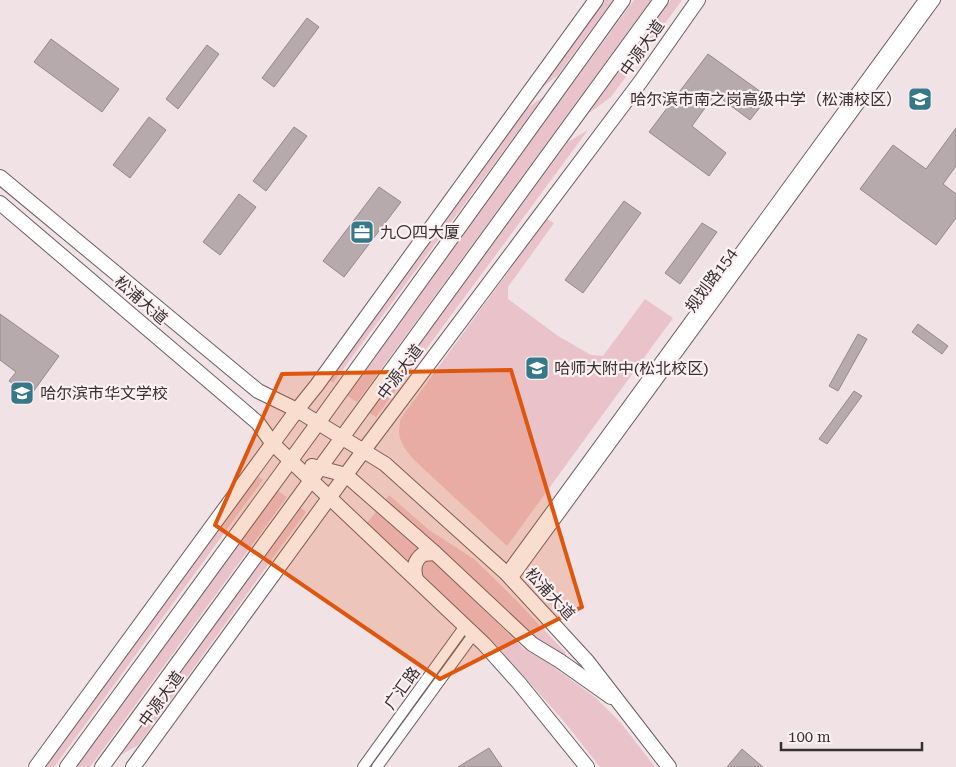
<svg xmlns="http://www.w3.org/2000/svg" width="956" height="767" font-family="'Roboto Serif','Noto Sans SC',serif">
	<rect width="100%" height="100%" fill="#f0e2e5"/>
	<g fill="#eac2ca">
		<path d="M603,0H613L558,75L531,96Z"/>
		<path d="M634,0H651L357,402L346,395Z"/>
		<path d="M671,0H682L611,97L589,113Z"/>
		<path d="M543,97L333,383L328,378L519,114Z"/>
		<path d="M588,130L376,417L369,413L568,142Z"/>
		<path d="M547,219L554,223L508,287V299L558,336L591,355L603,356L645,299L673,318L507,546L413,459C401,444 396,437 401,418Z"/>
		<path d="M256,475L263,480C193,575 124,672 54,767H44Z"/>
		<path d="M277,490L287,497L90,767H76Z"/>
		<path d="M389,495L429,530L474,559L515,599L565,652L566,657L541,648L383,503Z"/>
		<path d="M301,508L306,512L138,745L116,758Z"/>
		<path d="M376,512L419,549L409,561L366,524Z"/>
		<path d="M428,559L435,562L524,649L548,663L596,698L621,723L655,767H600L562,719L498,647L424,576L420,570L424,560Z"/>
	</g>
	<g fill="#b7aaac" stroke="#96898c">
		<path d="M307,18L319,27L274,87L262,78Z"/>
		<path d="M51,39L119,89L102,112L34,62Z"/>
		<path d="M207,45L219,54L178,109L166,99Z"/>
		<path d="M708,54L768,97L750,120L715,94L692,126L726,153L709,176L649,132Z"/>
		<path d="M149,117L166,130L130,178L113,165Z"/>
		<path d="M294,127L307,136L266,191L253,181Z"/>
		<path d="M956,128V166L943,184L956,194V218L936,245L860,189L893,145L926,169Z"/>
		<path d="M379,187L401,202L344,277L323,261Z"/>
		<path d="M239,194L256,207L220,255L203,242Z"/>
		<path d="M624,201L641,213L583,293L565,280Z"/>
		<path d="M702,223L717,232L680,284L665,273Z"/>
		<path d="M0,314L59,356L30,396L9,381L16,372L0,360Z"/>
		<path d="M918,324L948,346L942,354L912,332Z"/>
		<path d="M858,334L867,339L838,391L829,386Z"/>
		<path d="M854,391L862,396L827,444L819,439Z"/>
		<path d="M489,748L502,767H458Z"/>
		<path d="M742,749L763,767H727Z"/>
	</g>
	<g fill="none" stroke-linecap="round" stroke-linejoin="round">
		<g stroke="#6b5f61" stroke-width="12">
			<g id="tertiary">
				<path d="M506,573L924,0"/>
				<path d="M512,579L935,0"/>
				<path d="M363,767L465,626"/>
				<path d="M377,767L473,635"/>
			</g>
		</g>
		<g stroke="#6b5f61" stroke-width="16">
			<g id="trunk">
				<path d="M0,177L258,391L297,410L385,464L506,573L587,661L669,767"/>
				<path d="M0,203L258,423L273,444L484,644L519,683L587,767"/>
				<path d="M312,466L346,475L435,553L532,644L560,661L611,697"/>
				<path d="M416,579C413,568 414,561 423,554L435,553"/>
				<path d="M36,767L297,410L317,385L596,0"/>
				<path d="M67,767L318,423L623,0"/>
				<path d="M102,767L661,0"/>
				<path d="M133,767L364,450L641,81L698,0"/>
			</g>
		</g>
		<use href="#tertiary" stroke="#fff" stroke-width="10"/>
		<use href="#trunk" stroke="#fff" stroke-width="14"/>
	</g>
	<path fill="#df570e" fill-opacity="0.2" stroke="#df570e" stroke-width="4" stroke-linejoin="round" d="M511,370L582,607L440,679L215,525L282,374Z"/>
	<defs>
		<g id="school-square" transform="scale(1.25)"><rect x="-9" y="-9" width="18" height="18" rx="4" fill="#357988" stroke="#fef0f2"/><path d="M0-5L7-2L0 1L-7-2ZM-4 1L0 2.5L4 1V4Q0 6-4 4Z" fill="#fff"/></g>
		<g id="office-square" transform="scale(1.25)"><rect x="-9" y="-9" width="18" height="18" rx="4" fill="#357988" stroke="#fef0f2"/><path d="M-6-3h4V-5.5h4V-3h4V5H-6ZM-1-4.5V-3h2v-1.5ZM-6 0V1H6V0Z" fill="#fff"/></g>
	</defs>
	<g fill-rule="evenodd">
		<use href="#school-square" x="920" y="99"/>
		<use href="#office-square" x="362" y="232"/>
		<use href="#school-square" x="537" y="368"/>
		<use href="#school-square" x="22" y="393"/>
	</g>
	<g text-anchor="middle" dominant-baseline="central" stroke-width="4.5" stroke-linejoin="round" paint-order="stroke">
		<g font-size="16" fill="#353031" stroke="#fef0f2">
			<text transform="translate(642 48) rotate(-55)">中源大道</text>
			<text transform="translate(711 280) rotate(-54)">规划路154</text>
			<text transform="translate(141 300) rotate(41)">松浦大道</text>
			<text transform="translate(400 372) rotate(-53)">中源大道</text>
			<text transform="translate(550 594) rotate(47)">松浦大道</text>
			<text transform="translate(402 688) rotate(-54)">广汇路</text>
			<text transform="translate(161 699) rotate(-54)">中源大道</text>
		</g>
		<g font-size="16" fill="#353031" stroke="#fef0f2" text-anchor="start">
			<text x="902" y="99" text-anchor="end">哈尔滨市南之岗高级中学（松浦校区）</text>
			<text x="380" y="232">九〇四大厦</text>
			<text x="554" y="368">哈师大附中(松北校区)</text>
			<text x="40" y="393">哈尔滨市华文学校</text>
		</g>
	</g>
	<path d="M781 742v8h141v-8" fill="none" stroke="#353031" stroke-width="2.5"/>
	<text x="788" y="742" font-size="15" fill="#353031" stroke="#fef0f2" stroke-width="4" paint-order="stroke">100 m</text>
</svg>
